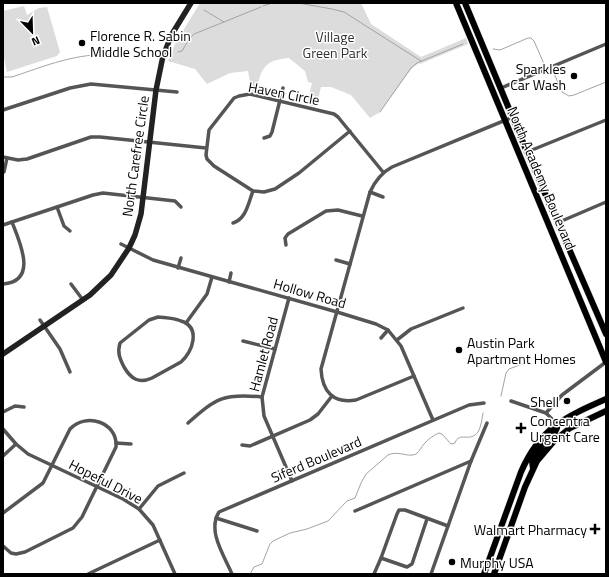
<svg xmlns="http://www.w3.org/2000/svg" width="609" height="577" font-family="'Titillium Web',sans-serif">
	<rect width="100%" height="100%" fill="#fff"/>
	<g fill="#dcdcdc">
		<path d="M200,3H361L371,24L421,57L466,38L468,44L420,64L419,63L412,68L380,112L370,118L351,95L331,87H321L316,107L307,104L312,83L308,82L305,71L289,58C262,60 262,70 255,93L252,92L248,71L230,73L207,84L195,69L168,61L176,42Z"/>
		<path d="M24,6L27,15L39,8L47,7L60,52L57,56L7,72L3,53V11Z"/>
	</g>
	<g fill="none" stroke-linecap="round" stroke-linejoin="round">
		<g stroke="#a3a3a3" stroke-width="1">
			<path d="M298,3L332,9L344,12L421,61"/>
			<path d="M263,6L272,3"/>
			<path d="M204,10L224,22"/>
			<path d="M493,49L500,50L528,38H531L534,41L544,64"/>
			<path d="M178,52L182,51L189,39L194,34L261,7"/>
			<path d="M553,71L562,92L569,96L574,95L606,82"/>
			<path d="M3,77H12C45,66 78,52 114,55"/>
			<path d="M380,112L411,68L417,63L463,44"/>
			<path d="M501,396L506,373L509,369L528,362"/>
			<path d="M250,574L254,567L262,564L270,544L273,541L290,533L307,529L328,521L347,501L355,498L361,483L366,474L388,455C398,450 408,458 416,454C420,451 421,447 424,444C428,439 434,435 439,433L442,434L451,444L455,443C459,431 470,443 478,432C481,427 482,419 483,413"/>
		</g>
		<g stroke="#dbdbdb" stroke-width="7">
			<g id="primary">
				<path d="M533,468L532,461L544,443L555,432L557,428V424"/>
				<path d="M484,574L521,472C540,428 565,417 606,399"/>
				<path d="M494,574L525,487L537,461L554,441L570,428L606,411"/>
			</g>
		</g>
		<g stroke="#dbdbdb" stroke-width="7">
			<g id="trunk">
				<path d="M456,3L606,362"/>
				<path d="M465,3L527,152L606,334"/>
			</g>
		</g>
		<g stroke="#555" stroke-width="3.5">
			<path d="M501,88L606,44"/>
			<path d="M3,110L70,88L91,84L177,92"/>
			<path d="M350,131L299,173L275,189L264,192L253,191L214,166L207,159L206,155L209,130L234,98L239,96L250,94L334,114L338,117L383,172"/>
			<path d="M264,138L270,136L272,132L283,88"/>
			<path d="M527,152L606,120"/>
			<path d="M3,157L18,160L27,159L91,137H100L206,148"/>
			<path d="M4,172L7,158"/>
			<path d="M370,192L383,197"/>
			<path d="M57,207L64,226L70,231"/>
			<path d="M233,223C246,219 248,204 253,191"/>
			<path d="M557,223L606,202"/>
			<path d="M3,225L93,195L103,193L175,201L181,207"/>
			<path d="M121,244L153,260L337,312L376,324L388,330L401,346L433,420"/>
			<path d="M286,245L285,238L288,234L326,211L338,210L362,216"/>
			<path d="M336,260L350,264"/>
			<path d="M178,268L181,258"/>
			<path d="M229,282L231,273"/>
			<path d="M3,284C39,281 19,241 12,222"/>
			<path d="M71,284L83,300"/>
			<path d="M289,298L262,397L264,416L292,481"/>
			<path d="M158,317C166,318 174,318 181,321C201,327 193,352 181,362L152,378C139,384 131,379 124,367C120,359 117,353 120,343L149,320Z"/>
			<path d="M40,320L60,349L70,372"/>
			<path d="M186,323L207,294L212,277"/>
			<path d="M381,338L388,330"/>
			<path d="M397,340L411,329L463,308"/>
			<path d="M243,341L275,349"/>
			<path d="M414,376L356,400C333,404 322,391 321,369L370,192C375,181 381,173 392,167L513,117"/>
			<path d="M511,401L546,413L557,424"/>
			<path d="M3,412L15,406L24,407"/>
			<path d="M546,413L562,395L606,362"/>
			<path d="M188,423C216,398 224,393 262,397"/>
			<path d="M3,429L16,444L28,454L123,499L139,509L153,525L175,574"/>
			<path d="M116,443L131,444"/>
			<path d="M242,445L250,446L310,420L318,414L332,396"/>
			<path d="M3,456L16,444"/>
			<path d="M139,509L158,486L184,473"/>
			<path d="M355,511L471,461"/>
			<path d="M3,513L43,483L70,429C86,412 118,422 116,447L82,517L73,528L25,552L16,554L11,553L3,546"/>
			<path d="M216,518L257,531"/>
			<path d="M381,558L397,514L399,510H405L448,526"/>
			<path d="M88,574L160,540"/>
			<path d="M232,574C224,555 207,531 219,512L469,405L484,403"/>
			<path d="M374,574L381,558L407,567L412,564L427,519"/>
			<path d="M431,574L471,461L487,423"/>
		</g>
		<path stroke="#222" stroke-width="5.5" d="M3,354L90,295L111,275L129,248L135,235L141,214L156,90L163,56L172,34L191,3"/>
		<use href="#primary" stroke="#000" stroke-width="6"/>
		<use href="#trunk" stroke="#000" stroke-width="6"/>
	</g>
	<g fill="#000" stroke="#fff" stroke-width="1.5">
		<circle cx="82" cy="43" r="4"/>
		<circle cx="574" cy="76" r="4"/>
		<circle cx="459" cy="350" r="4"/>
		<circle cx="567" cy="401" r="4"/>
		<path d="M519 422h4v4h4v4h-4v4h-4v-4h-4v-4h4z"/>
		<path d="M593 523h4v4h4v4h-4v4h-4v-4h-4v-4h4z"/>
		<circle cx="452" cy="562" r="4"/>
	</g>
	<g text-anchor="middle" dominant-baseline="central" stroke-width="3" stroke-linejoin="round" paint-order="stroke">
		<g font-size="14" fill="#000" stroke="#fff" text-anchor="start">
			<text x="90" y="35">Florence R. Sabin<tspan x="90" dy="16">Middle School</tspan></text>
			<text x="566" y="68" text-anchor="end">Sparkles<tspan x="566" dy="16">Car Wash</tspan></text>
			<text x="467" y="342">Austin Park<tspan x="467" dy="16">Apartment Homes</tspan></text>
			<text x="559" y="401" text-anchor="end">Shell</text>
			<text x="530" y="420">Concentra<tspan x="530" dy="16">Urgent Care</tspan></text>
			<text x="587" y="529" text-anchor="end">Walmart Pharmacy</text>
			<text x="460" y="562">Murphy USA</text>
		</g>
		<g font-size="14" fill="#333" stroke="#fff">
			<text x="335" y="36">Village<tspan x="335" dy="16">Green Park</tspan></text>
		</g>
		<g font-size="14" fill="#000" stroke="#fff">
			<text transform="translate(284 93) rotate(11)">Haven Circle</text>
			<text transform="translate(135 156) rotate(-82)">North Carefree Circle</text>
			<text transform="translate(542 178) rotate(67)">North Academy Boulevard</text>
			<text transform="translate(310 293) rotate(16)">Hollow Road</text>
			<text transform="translate(263 354) rotate(-75)">Hamlet Road</text>
			<text transform="translate(316 459) rotate(-23)">Siferd Boulevard</text>
			<text transform="translate(106 481) rotate(27)">Hopeful Drive</text>
		</g>
	</g>
	<rect width="609" height="577" fill="none" stroke="#000000" stroke-width="8"/>
	<g transform="translate(32 32) rotate(157)" stroke="#ffffff" stroke-width="3" paint-order="stroke">
	<path d="M0-3L7 15L0 10L-7 15Z" fill="#000000"/>
	<text y="-6" font-size="11" font-weight="bold" text-anchor="middle" fill="#000000">N</text>
	</g>
</svg>
